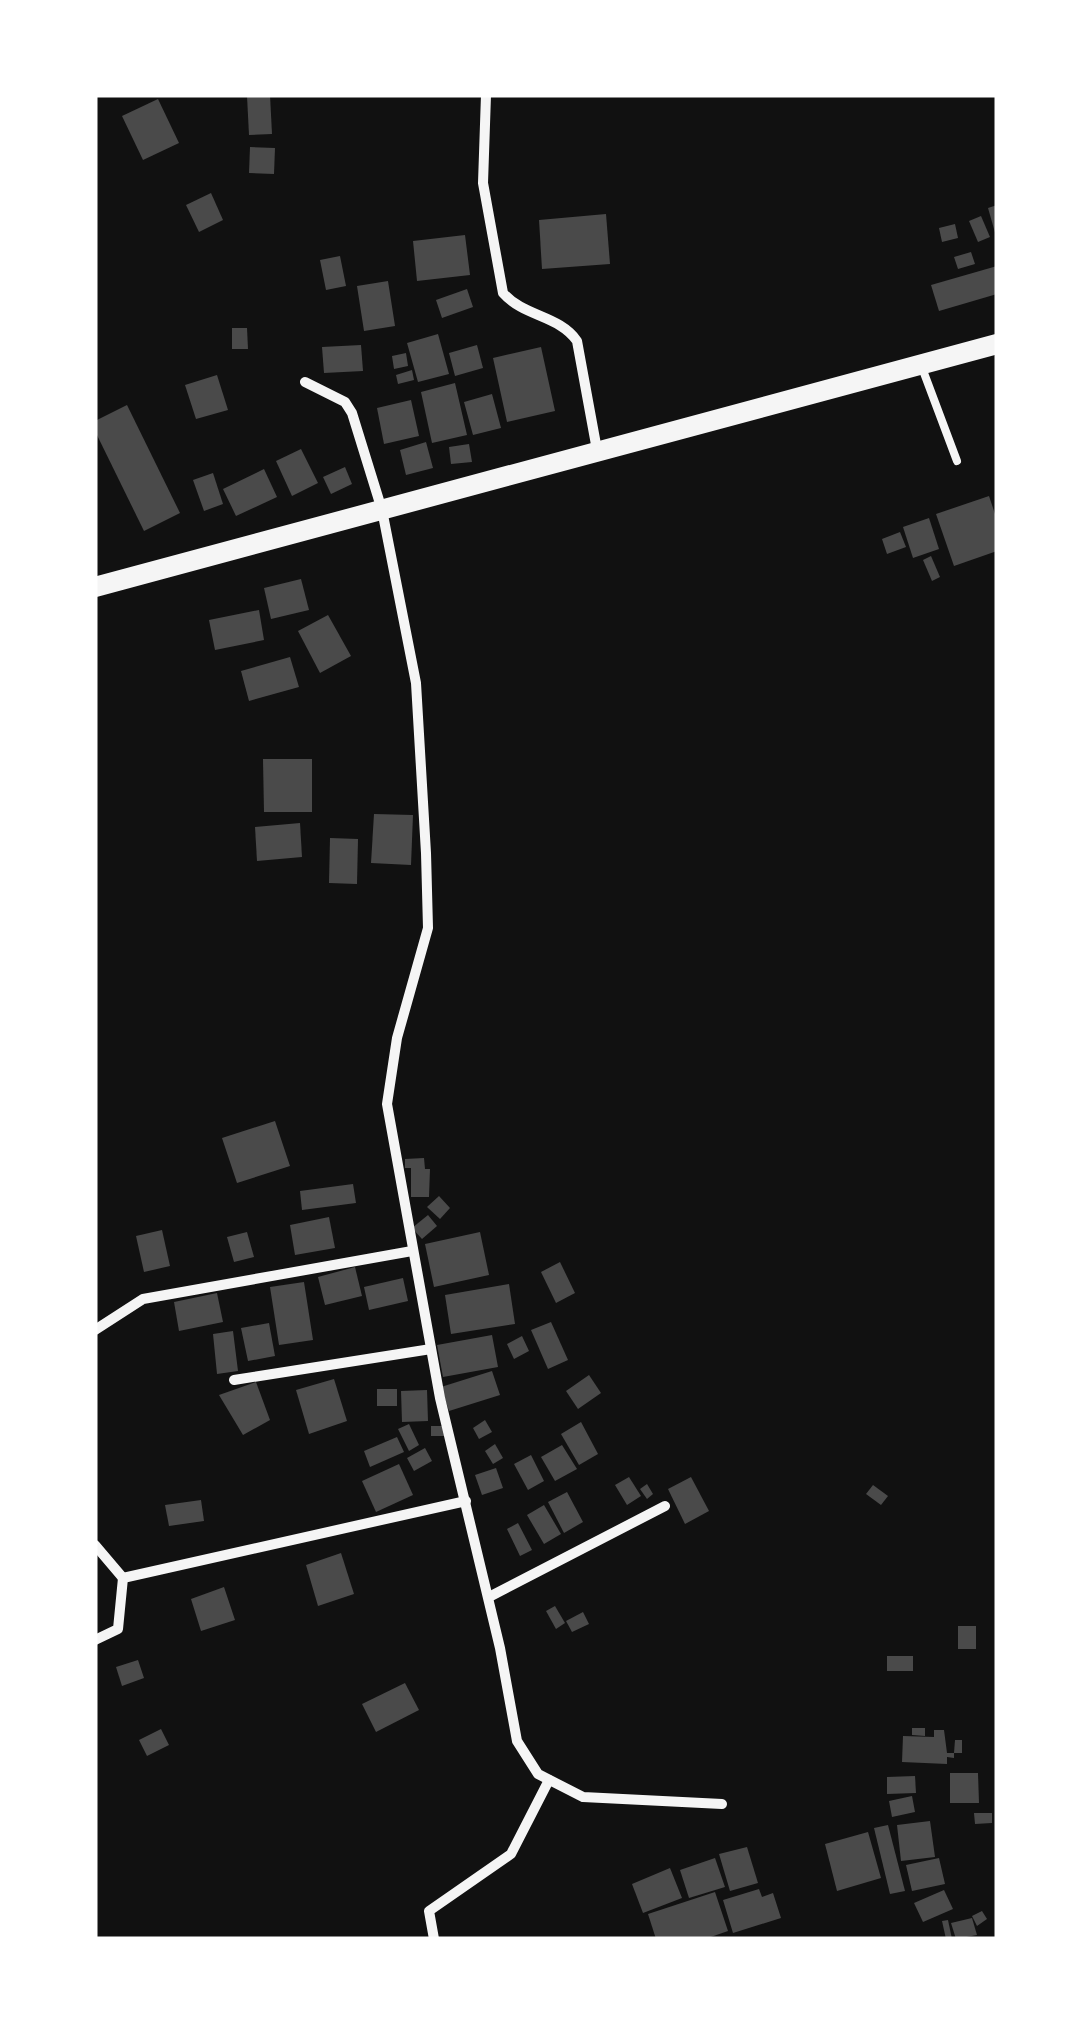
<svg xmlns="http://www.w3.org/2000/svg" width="1092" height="2034" font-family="Figtree,sans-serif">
	<rect width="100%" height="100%" fill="#111"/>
	<g fill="#4a4a4a">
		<path d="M270,95L272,134L249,135L247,96Z"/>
		<path d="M158,99L179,143L143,160L122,116Z"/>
		<path d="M250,147L275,148L274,174L249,173Z"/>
		<path d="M211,193L223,220L199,232L186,205Z"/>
		<path d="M997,205V236H996L988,208Z"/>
		<path d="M606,214L610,264L542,269L539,220Z"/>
		<path d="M981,216L990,237L978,242L969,221Z"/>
		<path d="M955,224L958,238L942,242L939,228Z"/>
		<path d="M465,235L470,275L417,281L413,241Z"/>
		<path d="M971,252L975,264L958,269L954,257Z"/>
		<path d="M340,256L346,286L326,290L320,260Z"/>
		<path d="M997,266V294L939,311L931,285Z"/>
		<path d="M388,281L395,326L364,331L357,286Z"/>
		<path d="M467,289L473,307L442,318L436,300Z"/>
		<path d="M232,328H247L248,349H232Z"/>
		<path d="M438,334L449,374L418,382L407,343Z"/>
		<path d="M361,345L363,371L324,373L322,347Z"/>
		<path d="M477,345L483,368L455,376L449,353Z"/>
		<path d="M541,347L555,411L507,422L493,358Z"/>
		<path d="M406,353L408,366L394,369L392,356Z"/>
		<path d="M412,370L414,380L398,384L396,375Z"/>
		<path d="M217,375L228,410L196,419L185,385Z"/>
		<path d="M455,383L467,435L432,443L421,392Z"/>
		<path d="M492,394L501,428L473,435L464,402Z"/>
		<path d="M411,400L419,436L384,444L377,408Z"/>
		<path d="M127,405L180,513L144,531L95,431V421Z"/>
		<path d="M426,442L433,468L406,475L400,450Z"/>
		<path d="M469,444L472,462L451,464L449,447Z"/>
		<path d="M301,449L318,483L292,496L276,461Z"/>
		<path d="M345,467L352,484L331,494L323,477Z"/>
		<path d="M264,469L277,497L236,516L223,489Z"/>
		<path d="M213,473L223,504L204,511L193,480Z"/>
		<path d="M989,496L997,520V551L954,566L936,514Z"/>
		<path d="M929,518L939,549L913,558L903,527Z"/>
		<path d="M900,532L906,547L887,554L882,539Z"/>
		<path d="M931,556L940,577L932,581L923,560Z"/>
		<path d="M301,579L309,610L271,619L264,588Z"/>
		<path d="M259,610L264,640L215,650L209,620Z"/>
		<path d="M328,615L351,656L320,673L298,631Z"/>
		<path d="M290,657L299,687L249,701L241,671Z"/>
		<path d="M263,759H312V812H264Z"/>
		<path d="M374,814L413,815L411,865L371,863Z"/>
		<path d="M300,823L302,857L257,861L255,827Z"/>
		<path d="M330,838L358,839L357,884L329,883Z"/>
		<path d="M275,1121L290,1166L237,1183L222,1138Z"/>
		<path d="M424,1158L425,1169H430L429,1197H411V1168H405V1159Z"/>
		<path d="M353,1184L356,1203L302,1210L300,1191Z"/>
		<path d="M439,1196L450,1208L440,1219L427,1207Z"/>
		<path d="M428,1215L437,1226L422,1239L412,1228Z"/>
		<path d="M329,1217L335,1248L295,1255L290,1225Z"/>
		<path d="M162,1230L170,1266L144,1272L136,1236Z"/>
		<path d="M247,1232L254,1257L234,1262L227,1237Z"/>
		<path d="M480,1232L489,1275L434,1287L425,1244Z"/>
		<path d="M560,1262L575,1293L556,1303L541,1272Z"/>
		<path d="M355,1267L362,1296L325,1305L318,1277Z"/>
		<path d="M403,1278L408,1301L369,1310L364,1287Z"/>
		<path d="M304,1282L313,1340L279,1345L270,1287Z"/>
		<path d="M509,1284L515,1324L451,1334L445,1295Z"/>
		<path d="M217,1293L223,1322L179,1331L174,1302Z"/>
		<path d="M551,1322L568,1360L548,1369L531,1330Z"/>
		<path d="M269,1323L275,1356L248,1361L241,1328Z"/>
		<path d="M233,1331L238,1371L217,1374L213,1334Z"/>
		<path d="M492,1335L498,1367L443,1377L437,1345Z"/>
		<path d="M522,1336L529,1351L514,1359L507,1344Z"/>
		<path d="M492,1371L500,1395L449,1411L441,1387Z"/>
		<path d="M589,1375L601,1393L578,1409L566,1391Z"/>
		<path d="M334,1379L347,1421L309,1434L296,1390Z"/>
		<path d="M256,1382L270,1420L243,1435L219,1395Z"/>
		<rect x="377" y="1389" width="20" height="17"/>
		<path d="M427,1390L428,1421L402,1422L401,1391Z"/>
		<path d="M485,1420L492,1432L479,1439L473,1428Z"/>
		<path d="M581,1422L598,1454L579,1465L561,1434Z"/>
		<path d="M409,1424L419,1445L409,1451L398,1429Z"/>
		<rect x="431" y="1426" width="14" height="10"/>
		<path d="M397,1437L404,1452L370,1467L364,1451Z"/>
		<path d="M495,1444L503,1458L493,1464L485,1451Z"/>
		<path d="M562,1445L577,1469L555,1481L541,1457Z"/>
		<path d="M425,1448L432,1461L414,1471L407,1458Z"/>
		<path d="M531,1455L544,1481L528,1490L514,1464Z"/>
		<path d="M399,1464L413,1495L376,1512L362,1481Z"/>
		<path d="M496,1468L503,1488L482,1495L475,1475Z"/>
		<path d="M629,1477L641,1496L627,1505L615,1485Z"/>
		<path d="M691,1477L709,1511L685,1524L668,1489Z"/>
		<path d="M647,1484L653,1494L647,1499L640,1489Z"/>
		<path d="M873,1485L888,1496L881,1505L866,1494Z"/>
		<path d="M567,1492L583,1522L564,1533L548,1502Z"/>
		<path d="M201,1500L204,1521L169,1526L165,1505Z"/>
		<path d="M544,1505L561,1534L544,1544L527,1515Z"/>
		<path d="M518,1523L532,1550L520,1556L507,1529Z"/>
		<path d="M341,1553L354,1594L318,1606L306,1565Z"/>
		<path d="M224,1587L235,1620L201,1631L191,1599Z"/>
		<path d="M555,1606L565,1623L556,1629L546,1611Z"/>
		<path d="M583,1612L589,1624L572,1632L566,1621Z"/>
		<rect x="958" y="1626" width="18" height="23"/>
		<rect x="887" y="1656" width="26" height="15"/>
		<path d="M138,1660L144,1678L122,1686L116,1667Z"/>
		<path d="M405,1683L419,1710L376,1732L362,1704Z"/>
		<path d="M912,1728H925V1736L912,1735Z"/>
		<path d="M161,1729L169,1745L147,1756L139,1740Z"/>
		<path d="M934,1730H944L947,1753H954V1758L947,1757V1764L902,1762L903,1736L934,1737Z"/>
		<path d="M955,1740H962V1753H954Z"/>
		<path d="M950,1773H978L979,1803H950Z"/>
		<path d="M915,1776L916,1793L887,1794V1777Z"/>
		<path d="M912,1796L915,1812L892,1817L889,1801Z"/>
		<path d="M974,1813H992V1823L975,1824Z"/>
		<path d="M930,1821L935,1857L901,1861L897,1825Z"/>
		<path d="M888,1825L905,1891L890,1894L874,1828Z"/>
		<path d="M868,1832L881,1878L837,1891L825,1844Z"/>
		<path d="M747,1847L758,1883L730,1891L719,1854Z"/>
		<path d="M715,1858L725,1887L689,1898L680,1870Z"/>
		<path d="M939,1858L945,1884L912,1891L906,1865Z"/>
		<path d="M670,1868L682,1898L643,1913L632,1884Z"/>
		<path d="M759,1889L762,1897L773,1893L781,1918L733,1933L723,1900Z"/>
		<path d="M944,1890L953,1909L923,1922L914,1903Z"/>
		<path d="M715,1892L728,1931L705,1939H656L648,1914Z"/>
		<path d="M982,1911L987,1919L977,1926L972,1916Z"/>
		<path d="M972,1918L977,1935L956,1939L951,1923Z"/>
		<path d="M948,1920L952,1939H946L942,1921Z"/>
	</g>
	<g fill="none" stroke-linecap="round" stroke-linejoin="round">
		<path stroke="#f5f5f5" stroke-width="8" d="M921,365L957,461"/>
		<g stroke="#f5f5f5" stroke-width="10">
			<path d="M486,95L483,183L503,293C524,317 559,315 577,341L597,450"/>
			<path d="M305,382L345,402L352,413L382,510L416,683L426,853L428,928L397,1038L387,1104L440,1398L500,1648L517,1741L538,1774L583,1797L722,1804"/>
			<path d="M95,1330L143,1299L412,1251"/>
			<path d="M234,1380L431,1349"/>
			<path d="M95,1545L123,1578"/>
			<path d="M489,1597L665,1506"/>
			<path d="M95,1640L118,1629L123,1578L466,1501"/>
			<path d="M434,1939L429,1911L511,1854L549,1780"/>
		</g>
		<path stroke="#f5f5f5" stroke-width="20" d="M95,587L997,344"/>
	</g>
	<rect width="1092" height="2034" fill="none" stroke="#ffffff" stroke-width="195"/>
</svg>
